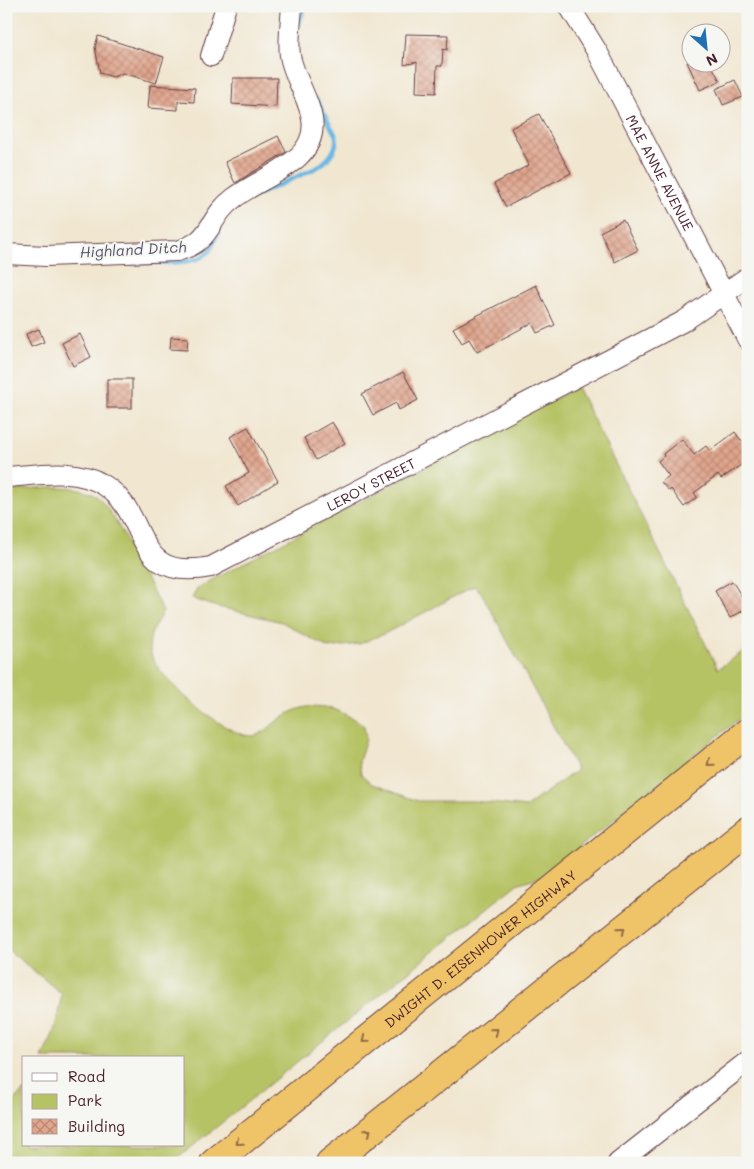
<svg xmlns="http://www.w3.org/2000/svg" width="754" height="1169" font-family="Mali,sans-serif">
	<defs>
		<pattern id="building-cross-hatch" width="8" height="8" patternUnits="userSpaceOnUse" patternTransform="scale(1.25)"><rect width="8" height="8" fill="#e0a58d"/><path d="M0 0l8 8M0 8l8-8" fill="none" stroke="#b88673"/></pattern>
	</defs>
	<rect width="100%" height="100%" fill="#f6f6f2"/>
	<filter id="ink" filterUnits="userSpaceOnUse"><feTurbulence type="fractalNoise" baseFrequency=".02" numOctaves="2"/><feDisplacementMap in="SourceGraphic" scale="10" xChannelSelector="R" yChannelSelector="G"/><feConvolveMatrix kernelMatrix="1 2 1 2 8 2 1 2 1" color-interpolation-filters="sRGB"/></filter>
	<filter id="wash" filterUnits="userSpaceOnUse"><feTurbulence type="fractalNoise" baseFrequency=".0096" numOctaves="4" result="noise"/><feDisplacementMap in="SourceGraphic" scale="20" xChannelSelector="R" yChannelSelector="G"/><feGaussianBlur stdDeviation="1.12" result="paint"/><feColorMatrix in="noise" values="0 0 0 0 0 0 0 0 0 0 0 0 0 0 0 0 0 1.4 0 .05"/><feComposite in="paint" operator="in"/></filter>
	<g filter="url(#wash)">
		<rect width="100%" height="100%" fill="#f1e7d1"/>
		<path fill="#b6c365" stroke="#807148" d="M577,387L718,669L748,648V712L545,875L517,884L172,1163H6V1110L24,1090V1145H184V1058H42L54,1032L62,994L6,948V695L9,693L6,688V491C31,489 75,481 97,496C113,508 152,590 163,612C155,626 146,637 151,654C157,678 226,736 251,736C261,736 270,727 277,721C308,697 335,705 364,726L366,739L359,761L361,774L372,784L418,801H474L526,807L577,770L481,592L474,586L386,633L359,644L328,648L282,622L210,605L192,598L197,589L208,582Z"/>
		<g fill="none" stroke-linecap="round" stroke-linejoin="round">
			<g stroke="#69b7e3" stroke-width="4.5">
				<path d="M299,24L305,6"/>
				<path d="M251,198L318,167C328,160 338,149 336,136L316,99"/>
				<path d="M131,263C149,262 193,266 206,254C213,249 216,237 220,230"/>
			</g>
		</g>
		<g id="blocks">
			<g fill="url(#building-cross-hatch)">
				<path d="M406,34L448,35L447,50L443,49L442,66H437L436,93L416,92L417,62L404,65Z"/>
				<path d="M98,36L164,57L156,83L123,73L113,77L100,73L95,47Z"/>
				<path d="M687,62H710L720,81L700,90Z"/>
				<path d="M233,78H277L276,107L232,104Z"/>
				<path d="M735,80L743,97L723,105L716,89Z"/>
				<path d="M150,85L195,88L194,102L178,101V110L148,108Z"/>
				<path d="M539,114L571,173L506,207L494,184L529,165L511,128Z"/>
				<path d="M278,136L286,152L235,183L225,162Z"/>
				<path d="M623,220L638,250L615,262L600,232Z"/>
				<path d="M536,285L555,325L537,333L532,323L477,352L469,339L462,343L453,328Z"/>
				<path d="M39,329L44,342L31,347L26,334Z"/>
				<path d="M80,334L91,357L73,366L62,343Z"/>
				<path d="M171,337L188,338L187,350L170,349Z"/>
				<path d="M403,372L418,400L399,410L396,403L373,415L362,394Z"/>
				<rect x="107" y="379" width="25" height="29"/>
				<path d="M332,422L345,443L316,460L304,438Z"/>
				<path d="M248,427L278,481L238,506L226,486L249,473L230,437Z"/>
				<path d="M735,432L748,450V460L721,479L718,475L694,493L697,497L684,507L671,489L669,491L661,482L669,476L658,461L664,456L663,454L682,439L694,455L706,446L710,451Z"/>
				<path d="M732,581L742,597L748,594V608L730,618L715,591Z"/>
			</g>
		</g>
	</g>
	<g filter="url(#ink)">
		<use href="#blocks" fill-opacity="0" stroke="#633d44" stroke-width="1"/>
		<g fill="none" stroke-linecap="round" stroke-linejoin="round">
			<g stroke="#633d44" stroke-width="22">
				<g id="minor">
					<path id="s1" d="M569,6L598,53L748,340"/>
					<path d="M211,56L226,6"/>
					<path d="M6,254L46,256L177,251C214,241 207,218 234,198C254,183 279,174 298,157C332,125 297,92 290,56C288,40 291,22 292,6"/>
					<path id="s2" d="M6,477C38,475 75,467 104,485C152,515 129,583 211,567L684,321L748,277"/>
					<path d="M618,1163L748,1061"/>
				</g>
			</g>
			<g stroke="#633d44" stroke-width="30">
				<g id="highway">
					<path id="s3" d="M214,1163L748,732"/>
					<path d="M330,1163L748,830"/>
				</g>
			</g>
			<use href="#minor" stroke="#fff" stroke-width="20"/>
			<use href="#highway" stroke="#efc469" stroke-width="28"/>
		</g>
		<defs><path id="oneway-chevron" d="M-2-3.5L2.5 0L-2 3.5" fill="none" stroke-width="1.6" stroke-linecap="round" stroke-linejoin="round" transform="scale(1.25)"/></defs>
		<g stroke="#946947">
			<use href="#oneway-chevron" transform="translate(710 763) rotate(141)"/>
			<use href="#oneway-chevron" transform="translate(622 930) rotate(-39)"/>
			<use href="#oneway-chevron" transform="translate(495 1031) rotate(-39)"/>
			<use href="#oneway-chevron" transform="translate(365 1040) rotate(141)"/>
			<use href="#oneway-chevron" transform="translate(368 1132) rotate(-39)"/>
			<use href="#oneway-chevron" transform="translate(239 1142) rotate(141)"/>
		</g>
	</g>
	<g text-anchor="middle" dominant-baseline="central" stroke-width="4" stroke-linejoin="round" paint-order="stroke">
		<g font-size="14" fill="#4a1f2b" stroke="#f6f6f2">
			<text stroke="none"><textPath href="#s1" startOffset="190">MAE ANNE AVENUE</textPath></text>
			<text stroke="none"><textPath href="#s2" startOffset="429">LEROY STREET</textPath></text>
			<text stroke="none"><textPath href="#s3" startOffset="342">DWIGHT D. EISENHOWER HIGHWAY</textPath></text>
		</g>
		<g font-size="15" font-style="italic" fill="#55546b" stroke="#f6f6f2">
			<text transform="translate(133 249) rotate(-3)">Highland Ditch</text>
		</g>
	</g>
	<rect width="754" height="1169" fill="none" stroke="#f6f6f2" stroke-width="25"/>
	<rect x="22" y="1056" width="162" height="90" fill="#f6f6f2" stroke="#b1a0a2"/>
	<rect x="32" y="1073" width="25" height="8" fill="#ffffff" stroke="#b1a0a2"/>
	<text x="68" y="1082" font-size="15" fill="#4a1f2b">Road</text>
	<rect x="32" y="1094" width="25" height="15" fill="#b6c365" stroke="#b1a0a2"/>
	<text x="68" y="1106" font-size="15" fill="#4a1f2b">Park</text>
	<rect x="32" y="1119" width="25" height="15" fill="url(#building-cross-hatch)" stroke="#b1a0a2"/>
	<text x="68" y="1132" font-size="15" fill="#4a1f2b">Building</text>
	<g transform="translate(706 48) rotate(153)"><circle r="24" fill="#f6f6f2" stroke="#b1a0a2"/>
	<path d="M0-4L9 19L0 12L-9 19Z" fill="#1f6fb2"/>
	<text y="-8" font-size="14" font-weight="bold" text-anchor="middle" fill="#4a1f2b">N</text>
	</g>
</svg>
